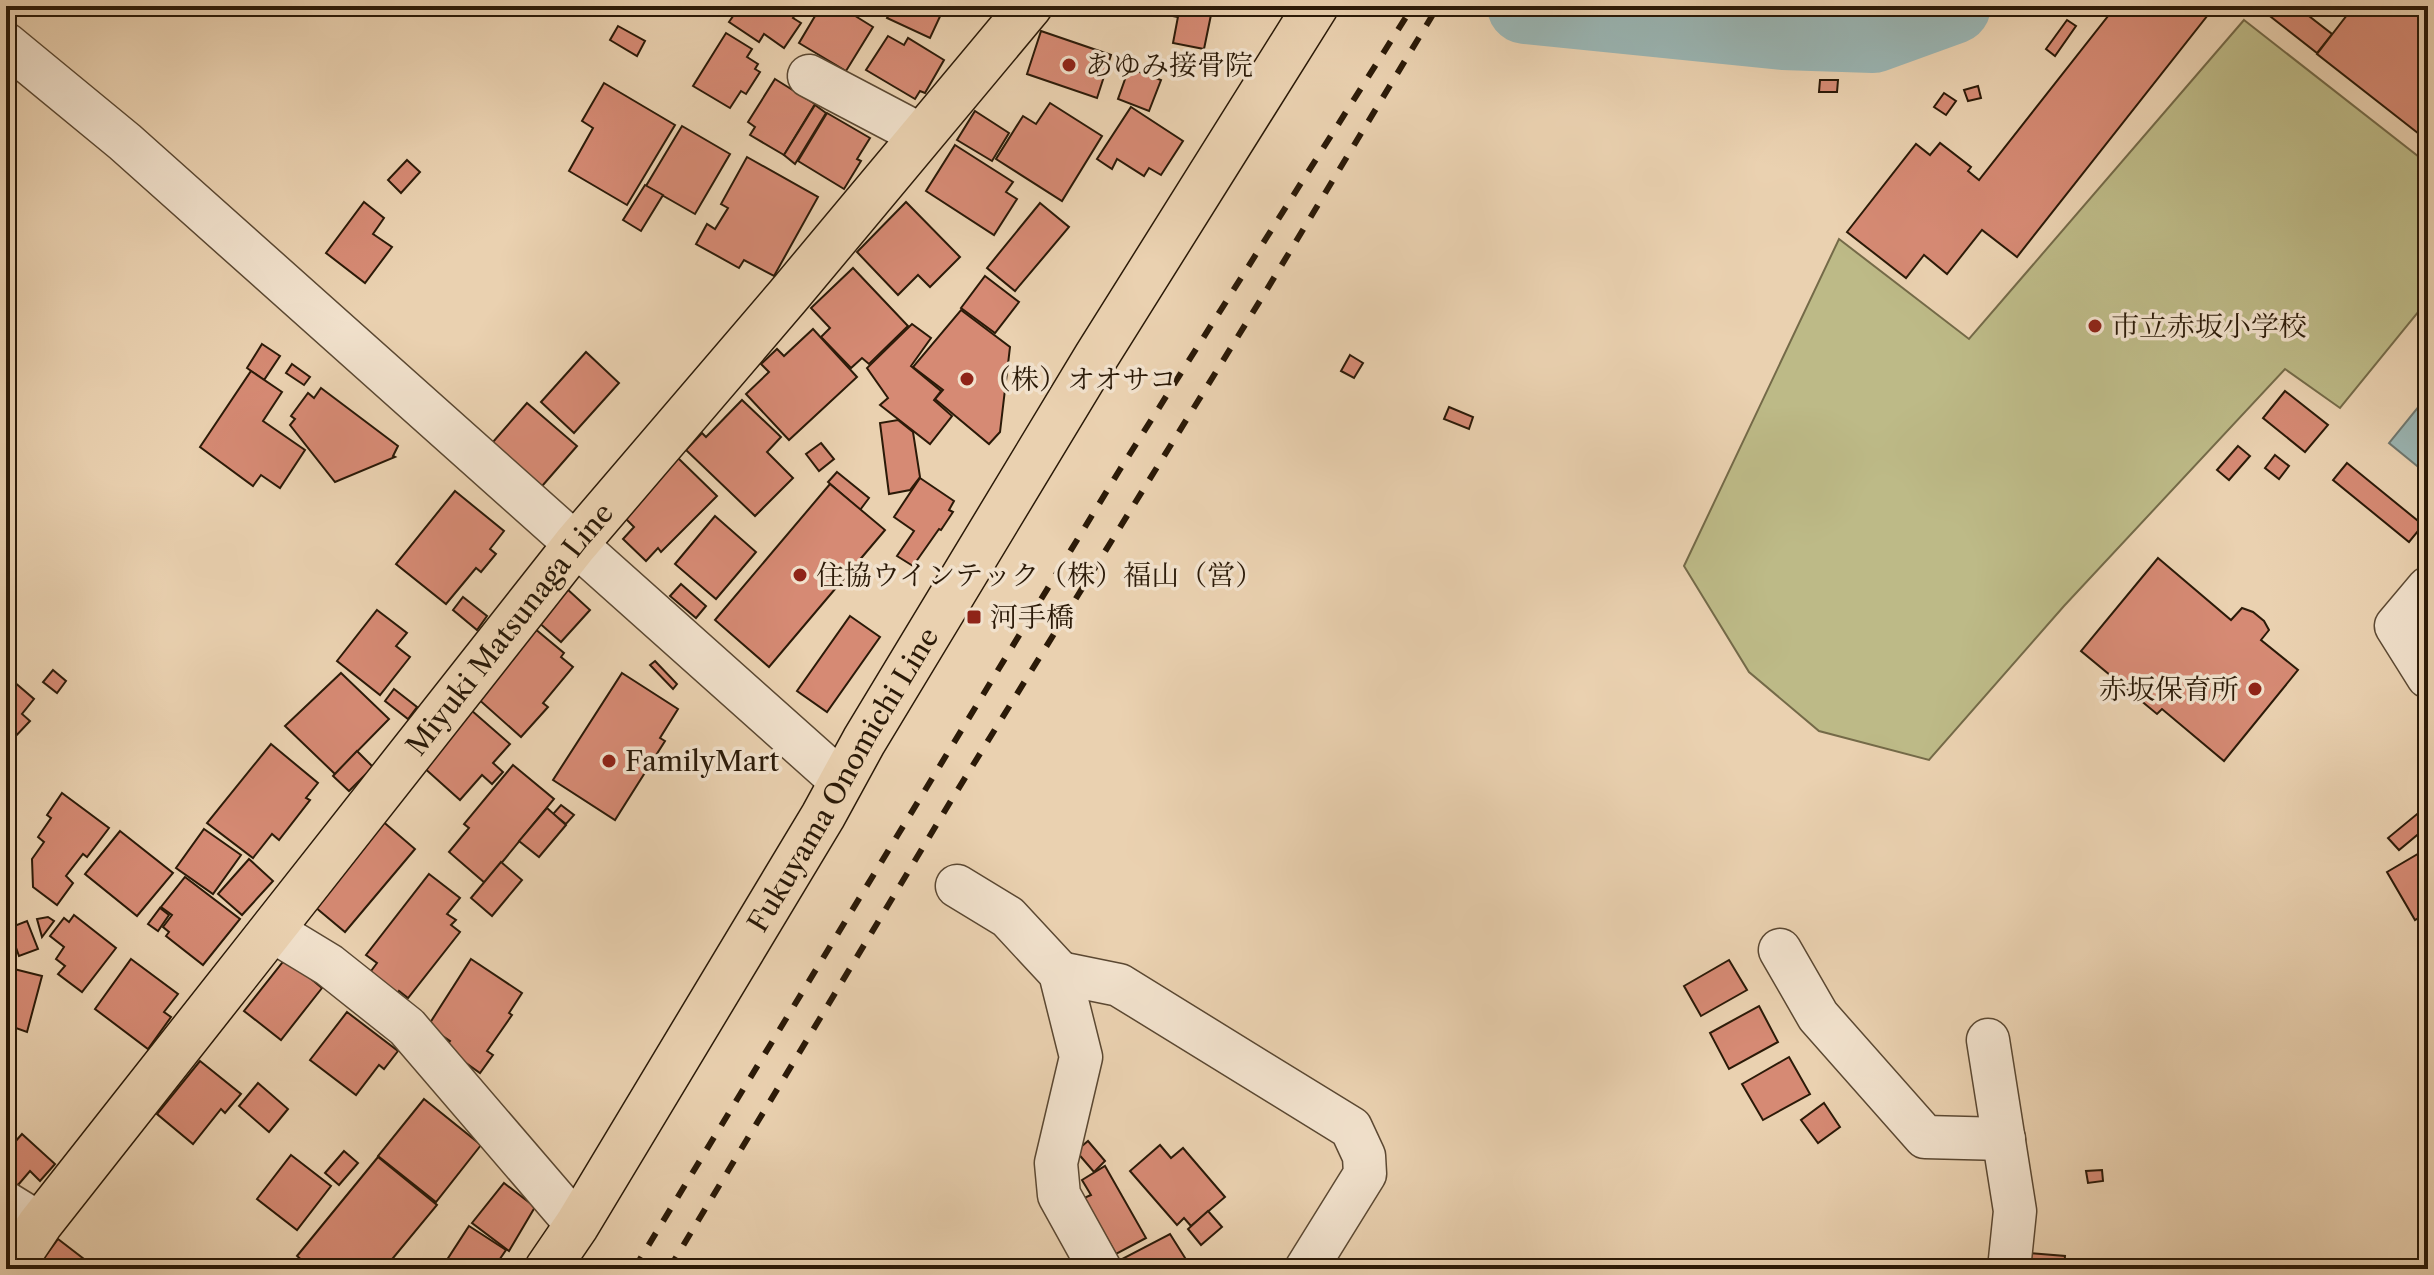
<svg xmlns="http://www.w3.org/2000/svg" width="2434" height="1275" font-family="'Libre Caslon Text','Noto Serif JP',serif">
	<rect width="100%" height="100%" fill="#ead1b0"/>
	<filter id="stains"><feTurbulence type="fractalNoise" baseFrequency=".0025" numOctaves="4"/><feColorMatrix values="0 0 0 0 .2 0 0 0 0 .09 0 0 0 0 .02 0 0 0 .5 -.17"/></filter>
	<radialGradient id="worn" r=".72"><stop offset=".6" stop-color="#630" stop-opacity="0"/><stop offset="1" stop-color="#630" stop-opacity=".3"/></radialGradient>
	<path fill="#bdba87" stroke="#746a48" stroke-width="2" d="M2244,20L2428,164V300L2340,408L2285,369L2064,606L1929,760L1819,731L1749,672L1684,566L1839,239L1969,339Z"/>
	<path fill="#9ab5b3" stroke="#6e776f" stroke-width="2" d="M2428,395V475L2389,443Z"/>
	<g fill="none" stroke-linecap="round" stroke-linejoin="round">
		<path stroke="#9ab5b3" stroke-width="76" d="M1525,6L1783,32L1873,35L1953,6"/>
	</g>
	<g fill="#d68a74" stroke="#2b1a08" stroke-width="2">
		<path d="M740,6H802L793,18L801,23L784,48L764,34L759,42L729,22Z"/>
		<path d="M821,6H829L843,14L844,9L873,27L846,71L799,43Z"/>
		<path d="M893,6H934L943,10L930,38L887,18Z"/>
		<path d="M1148,6H1180L1178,17L1147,11Z"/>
		<path d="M1180,6L1212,10L1204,49L1173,43Z"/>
		<path d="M2116,6H2215L2017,257L1982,230L1947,274L1924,255L1906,278L1847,232L1916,144L1930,155L1940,143L1971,167L1968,171L1979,180Z"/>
		<path d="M2257,6H2296L2332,34L2317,53Z"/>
		<path d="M2354,6H2428V141L2317,54Z"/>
		<path d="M2067,20L2076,26L2055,56L2046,49Z"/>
		<path d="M618,26L645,41L637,56L610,40Z"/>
		<path d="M1041,31L1111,55L1097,98L1027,74Z"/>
		<path d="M726,33L752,49L747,57L758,64L755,69L760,72L746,94L741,91L730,108L693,86Z"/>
		<path d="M888,36L904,45L908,38L944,60L925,93L920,91L915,99L866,70Z"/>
		<path d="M1129,68L1161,80L1149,111L1118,99Z"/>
		<path d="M775,79L815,104L784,155L750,135L755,127L748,122Z"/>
		<path d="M1820,80H1838L1837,92H1819Z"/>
		<path d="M604,83L675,125L627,205L569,171L593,128L582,121Z"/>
		<path d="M1978,86L1981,98L1968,101L1964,90Z"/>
		<path d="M1944,93L1956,101L1946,115L1934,107Z"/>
		<path d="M1050,103L1102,136L1062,201L996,159L1023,116L1036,124Z"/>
		<path d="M815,105L826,113L795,164L784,155Z"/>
		<path d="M1131,107L1183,141L1161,175L1149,168L1144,176L1117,159L1112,169L1097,159Z"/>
		<path d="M975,111L1009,133L992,161L957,140Z"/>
		<path d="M827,113L870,138L857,159L861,161L844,189L798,161Z"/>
		<path d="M682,126L730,154L695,214L646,186Z"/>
		<path d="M955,145L1013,182L1006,192L1017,199L994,235L926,191Z"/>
		<path d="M747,157L818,197L774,276L744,260L739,268L696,244L707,224L715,229L728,208L721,204Z"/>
		<path d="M407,160L420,172L401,193L388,180Z"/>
		<path d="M645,185L663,195L641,231L623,220Z"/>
		<path d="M364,202L384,218L373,234L392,247L365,283L326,253Z"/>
		<path d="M906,202L960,257L930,287L918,275L898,295L857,252Z"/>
		<path d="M1040,203L1069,227L1015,291L987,268Z"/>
		<path d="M853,268L908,326L869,364L862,358L851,368L821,337L830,328L811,308Z"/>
		<path d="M985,276L1019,302L995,333L961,308Z"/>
		<path d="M961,310L1010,347L1000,432L989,444L935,399L943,390L913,367Z"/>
		<path d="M912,324L931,338L911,366L941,391L934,400L952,416L930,444L880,405L888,398L867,368Z"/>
		<path d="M813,329L857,377L789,440L746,394L769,372L761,364L777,349L784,356Z"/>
		<path d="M262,344L280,356L264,380L247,368Z"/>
		<path d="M586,352L619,383L574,433L541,402Z"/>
		<path d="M1350,355L1363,363L1354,378L1341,371Z"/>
		<path d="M292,364L310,377L304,385L286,373Z"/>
		<path d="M251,371L282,392L263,421L305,450L280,488L261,475L253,486L200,447Z"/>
		<path d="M321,388L398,446L393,456L395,457L335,482L290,425L295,419L291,416L308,393L314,398Z"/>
		<path d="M2285,391L2328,425L2305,452L2263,418Z"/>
		<path d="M742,400L781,437L767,452L793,478L755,516L686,450L702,433L706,437Z"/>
		<path d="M527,403L577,446L536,493L486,450Z"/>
		<path d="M1449,407L1473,417L1469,429L1444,419Z"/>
		<path d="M898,420L913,432L920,477L910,490L889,494L880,423Z"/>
		<path d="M821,443L834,459L819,471L806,454Z"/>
		<path d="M2238,446L2250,456L2229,480L2217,470Z"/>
		<path d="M2275,455L2289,466L2279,479L2265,468Z"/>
		<path d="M678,458L717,496L661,552L658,548L646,561L623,539L634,527L625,518Z"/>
		<path d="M2347,463L2423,525L2409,542L2333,480Z"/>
		<path d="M837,472L869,498L860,510L828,482Z"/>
		<path d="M920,478L954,501L949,510L953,512L941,530L939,529L913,566L897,556L914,531L894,517Z"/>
		<path d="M830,484L885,530L769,667L715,620Z"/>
		<path d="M455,491L504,531L490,549L496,554L481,572L476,568L446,604L396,564Z"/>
		<path d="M715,516L756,552L716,599L675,564Z"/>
		<path d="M2158,558L2231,620L2242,608L2253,612L2264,621L2269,630L2261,640L2298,670L2224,761L2162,709L2157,714L2081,651Z"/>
		<path d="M681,584L706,606L696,618L670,596Z"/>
		<path d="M566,588L590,610L561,642L537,621Z"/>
		<path d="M463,597L487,616L477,630L453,610Z"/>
		<path d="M377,610L407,633L396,646L410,657L380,695L337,661Z"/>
		<path d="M850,616L880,637L827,712L797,691Z"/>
		<path d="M534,628L564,653L561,657L573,667L543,703L548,707L521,737L476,697Z"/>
		<path d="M655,661L677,684L673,689L650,665Z"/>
		<path d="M53,670L66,681L57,693L43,682Z"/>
		<path d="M341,673L389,719L335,774L285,726Z"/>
		<path d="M622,673L678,709L660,738L665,741L615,820L553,780Z"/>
		<path d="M6,675L34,699L22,714L30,721L13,739L10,735L6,739Z"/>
		<path d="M394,689L417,707L408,719L385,701Z"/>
		<path d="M471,710L510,744L493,763L503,772L492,784L482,775L460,800L422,766Z"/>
		<path d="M271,744L318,783L306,798L310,800L279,840L272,834L253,858L207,823Z"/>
		<path d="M357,751L373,767L349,791L333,776Z"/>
		<path d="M513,765L554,799L485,883L449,852L469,828L464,824Z"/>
		<path d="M62,793L109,828L87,857L83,854L66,876L73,883L57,905L33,887L32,859L44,842L38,837L51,818L47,815Z"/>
		<path d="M561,805L574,815L566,824L553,814Z"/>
		<path d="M2428,805V826L2399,850L2388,838Z"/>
		<path d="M547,808L566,825L539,857L519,841Z"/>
		<path d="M380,819L415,849L345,932L309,902Z"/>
		<path d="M204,829L241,855L213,894L176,868Z"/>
		<path d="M120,831L173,873L137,916L85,874Z"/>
		<path d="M2428,848V912L2415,920L2387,872Z"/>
		<path d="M249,859L273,881L242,915L218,894Z"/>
		<path d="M501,862L522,880L492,916L471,898Z"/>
		<path d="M429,874L460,898L447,914L456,920L451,925L460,932L408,998L399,991L395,997L368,975L377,963L366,955Z"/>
		<path d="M185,877L240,919L203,965L166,936L169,932L163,927L172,915L161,907Z"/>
		<path d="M160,908L169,915L158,931L148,924Z"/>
		<path d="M74,915L116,948L82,992L58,974L65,966L56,959L64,947L50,936L64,918L69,922Z"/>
		<path d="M48,917L54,921L42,937L37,919Z"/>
		<path d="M27,921L38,949L19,956L9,928Z"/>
		<path d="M286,958L322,988L281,1040L244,1011Z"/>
		<path d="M131,959L178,994L164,1012L171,1017L148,1049L95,1009Z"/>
		<path d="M471,959L522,993L509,1013L512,1015L487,1051L493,1055L480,1073L445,1048L450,1041L428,1026Z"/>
		<path d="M1729,960L1747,990L1701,1016L1684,986Z"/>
		<path d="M6,967L42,976L27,1032L16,1028L6,1066Z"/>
		<path d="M1759,1006L1778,1042L1729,1069L1710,1033Z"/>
		<path d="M347,1012L398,1051L384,1069L379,1065L356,1095L310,1060Z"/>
		<path d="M1789,1057L1810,1094L1763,1120L1742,1084Z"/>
		<path d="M200,1061L241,1094L225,1113L221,1109L193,1144L157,1114Z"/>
		<path d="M258,1083L288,1109L269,1132L239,1106Z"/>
		<path d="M424,1099L481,1145L436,1202L378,1156Z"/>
		<path d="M1824,1103L1840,1127L1818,1143L1801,1120Z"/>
		<path d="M22,1134L55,1164L40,1181L30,1171L12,1192L6,1187V1152Z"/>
		<path d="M1088,1141L1105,1161L1094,1172L1076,1151Z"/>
		<path d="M1160,1145L1171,1158L1183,1148L1225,1197L1191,1226L1184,1218L1177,1225L1130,1171Z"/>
		<path d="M344,1151L358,1163L339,1185L325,1173Z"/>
		<path d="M291,1155L331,1186L297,1230L257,1199Z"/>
		<path d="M378,1157L437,1205L384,1269H312L297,1256Z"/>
		<path d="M1105,1166L1146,1238L1116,1254L1084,1198L1091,1195L1082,1180Z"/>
		<path d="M2102,1170L2103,1181L2088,1183L2086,1171Z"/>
		<path d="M504,1183L535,1207L509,1251L472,1223Z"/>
		<path d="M1208,1211L1222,1227L1201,1245L1188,1229Z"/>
		<path d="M469,1226L506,1250L493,1269H441Z"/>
		<path d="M1170,1234L1192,1269H1126L1120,1260Z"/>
		<path d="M58,1239L97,1269H36Z"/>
		<path d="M2028,1253L2065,1256L2064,1269H2027Z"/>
	</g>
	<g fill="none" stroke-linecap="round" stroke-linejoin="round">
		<g stroke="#5b4832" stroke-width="45">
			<g id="minor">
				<path d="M6,44L125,142L842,782"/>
				<path d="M809,76L921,135"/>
				<path d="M2428,588L2396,626L2428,677"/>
				<path d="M957,886L1008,917L1060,973L1081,1057L1056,1163L1059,1195L1100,1269"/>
				<path d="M273,931L329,965L407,1027L577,1225"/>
				<path d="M1780,950L1818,1016L1925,1137L2004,1139"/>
				<path d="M1060,973L1119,985L1351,1128L1364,1156L1365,1174L1306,1269"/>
				<path d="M1988,1040L2015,1211L2009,1269"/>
				<path d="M6,1203L40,1224"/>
			</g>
		</g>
		<g stroke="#2b1a08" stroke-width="47">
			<g id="major">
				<path id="s1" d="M10,1269L40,1224L575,545L788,296L1030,6"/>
				<path id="s2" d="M547,1269L577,1225L823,816L864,741L1096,357L1316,6"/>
			</g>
		</g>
		<use href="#minor" stroke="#f1e1cc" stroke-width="42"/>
		<use href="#major" stroke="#ead1b0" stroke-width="44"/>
		<g stroke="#2b1a08" stroke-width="6" stroke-dasharray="14 14" stroke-linecap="butt">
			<path d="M634,1269L1119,471L1413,6"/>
			<path d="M669,1269L952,799L1266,291L1438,6"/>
		</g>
	</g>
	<g fill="#8f2418" stroke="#f1e1cc" stroke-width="3">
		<circle cx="1069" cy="65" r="8"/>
		<circle cx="2095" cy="326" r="8"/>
		<circle cx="967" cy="379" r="8"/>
		<circle cx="800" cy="575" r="8"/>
		<rect x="966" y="609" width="16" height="16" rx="4"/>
		<circle cx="2255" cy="689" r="8"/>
		<circle cx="609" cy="761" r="8"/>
	</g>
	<g text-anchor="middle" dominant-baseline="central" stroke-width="7" stroke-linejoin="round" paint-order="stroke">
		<g font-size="28" fill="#2b1a08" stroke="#f1e1cc" text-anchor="start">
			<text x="1085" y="65">あゆみ接骨院</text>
			<text x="2111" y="326">市立赤坂小学校</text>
			<text x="983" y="379">（株）オオサコ</text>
			<text x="816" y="575">住協ウインテック（株）福山（営）</text>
			<text x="990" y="617">河手橋</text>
			<text x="2239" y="689" text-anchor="end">赤坂保育所</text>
			<text x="625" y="761">FamilyMart</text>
		</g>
		<g font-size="28" fill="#2b1a08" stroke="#f1e1cc">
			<text stroke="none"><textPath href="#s1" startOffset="812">Miyuki Matsunaga Line</textPath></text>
			<text stroke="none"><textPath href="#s2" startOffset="572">Fukuyama Onomichi Line</textPath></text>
		</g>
	</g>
	<rect width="2434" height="1275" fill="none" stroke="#ead1b0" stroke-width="32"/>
	<rect x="8" y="8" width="2418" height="1259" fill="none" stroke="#2b1a08" stroke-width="4"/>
	<rect x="16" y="16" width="2402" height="1243" fill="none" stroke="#2b1a08" stroke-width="2"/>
	<rect width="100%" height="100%" filter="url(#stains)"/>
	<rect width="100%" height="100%" fill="url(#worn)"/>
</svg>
